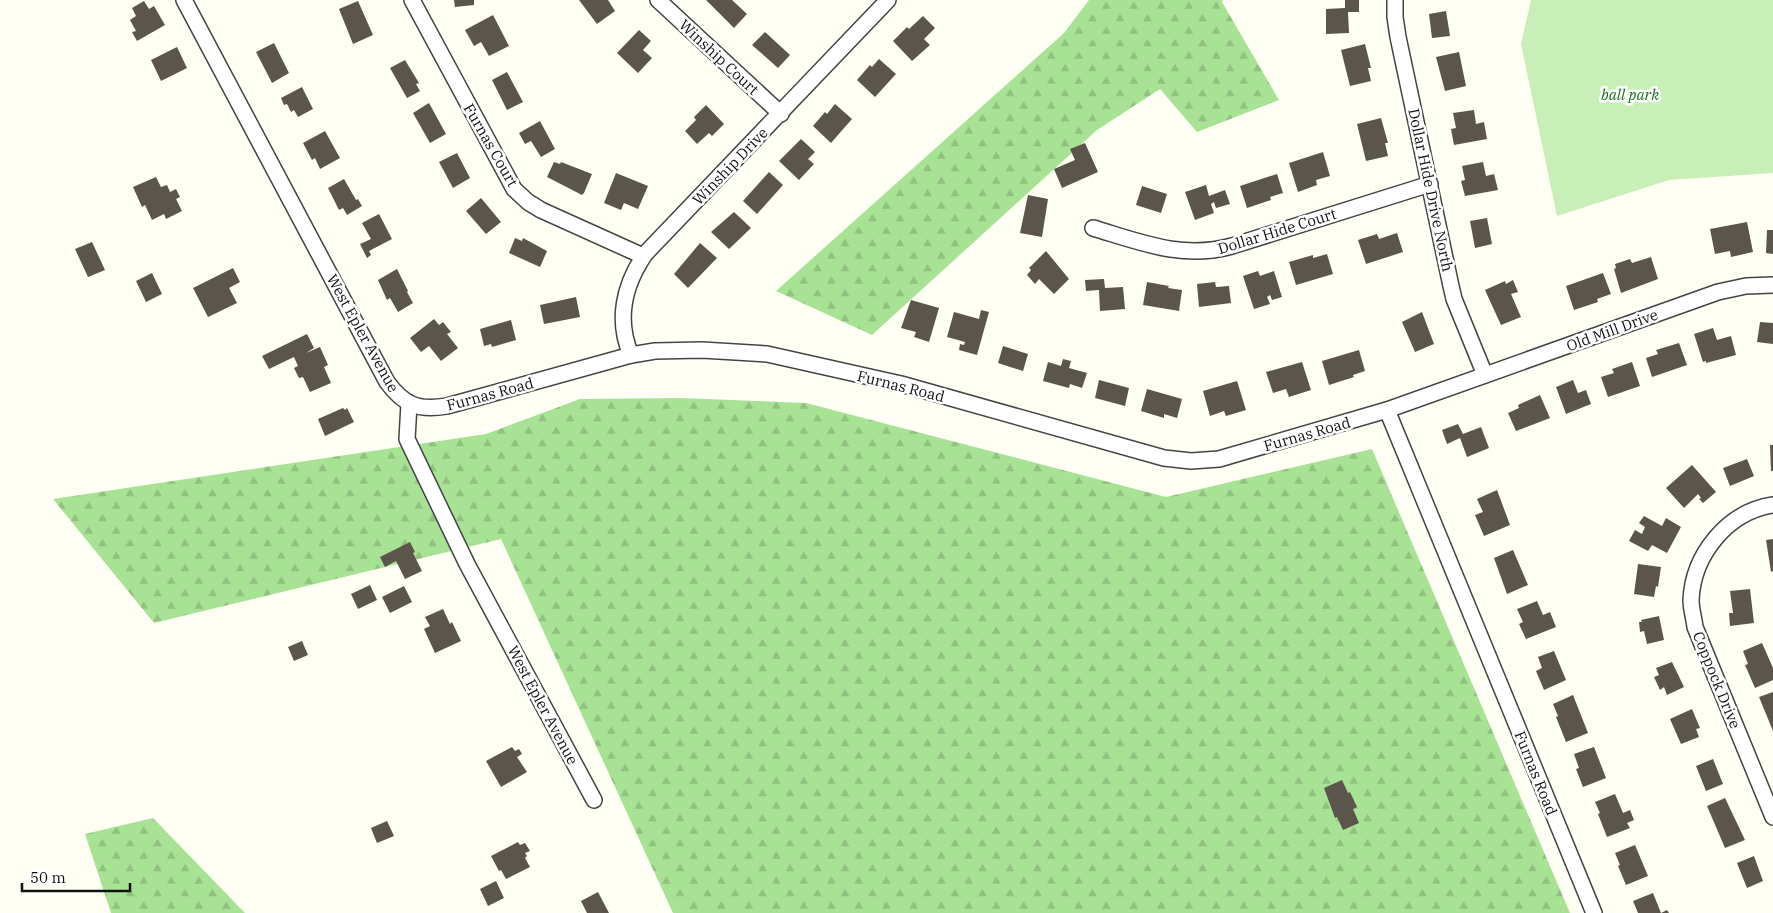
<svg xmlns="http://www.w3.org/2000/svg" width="1773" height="913" font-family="'IBM Plex Serif',serif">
	<defs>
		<pattern id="forest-firs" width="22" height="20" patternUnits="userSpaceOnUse" patternTransform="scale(1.25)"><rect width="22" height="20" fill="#a8e295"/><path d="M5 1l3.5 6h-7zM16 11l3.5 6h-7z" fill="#90c17f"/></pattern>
	</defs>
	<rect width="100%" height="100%" fill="#fffff4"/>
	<g fill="url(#forest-firs)">
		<path d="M1089,0H1223L1222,2L1279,100L1197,132L1160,89L1097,130L872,335L776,291L1064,33Z"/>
		<path d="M680,398L806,403L1166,497L1372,449L1570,913H673L501,539L154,623L53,499L486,434L580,399Z"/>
		<path d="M153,818L245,913H111L85,834Z"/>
	</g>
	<path fill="#c9efb8" d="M1531,0H1773V173L1669,180L1557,216L1521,44Z"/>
	<g fill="#5b554b">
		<path d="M454,0H474V5L455,7Z"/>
		<path d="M579,0H608L615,11L597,24Z"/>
		<path d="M706,0H732L747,14L734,28Z"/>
		<path d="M1345,0H1359V12H1348L1349,33L1326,34V9L1345,8Z"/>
		<path d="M144,1L149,9L154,6L165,25L137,41L132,32L136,31L130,20L136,16L132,8Z"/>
		<path d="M358,1L373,35L353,44L339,9Z"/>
		<path d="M1446,11L1450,36L1432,38L1429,14Z"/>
		<path d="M493,15L509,46L489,56L481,42L474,46L465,30Z"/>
		<path d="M923,16L935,28L924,39L930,45L912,61L893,41L907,27L909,29Z"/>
		<path d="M639,30L651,41L643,50L652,58L638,73L617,53Z"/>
		<path d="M765,32L790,55L778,68L752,45Z"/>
		<path d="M274,43L289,73L272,83L256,52Z"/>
		<path d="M1365,44L1371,68H1368L1371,81L1350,86L1341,50Z"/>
		<path d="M177,47L187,68L161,81L151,60Z"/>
		<path d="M1459,52L1466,86L1445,91L1436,57Z"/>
		<path d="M879,59L896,74L875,97L857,80L870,65L872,67Z"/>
		<path d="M405,60L419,83L416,84L420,91L407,98L390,68Z"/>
		<path d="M507,72L523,102L507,110L492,80Z"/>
		<path d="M302,87L313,109L298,117L294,110L291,112L287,104L284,105L281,98Z"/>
		<path d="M429,103L446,134L430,143L413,113Z"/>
		<path d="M835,104L852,119L831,143L813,126L825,112L827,114Z"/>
		<path d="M706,105L724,124L712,136L709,133L697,144L685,131L696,120L694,117Z"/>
		<path d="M1474,110L1476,124L1484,122L1487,139L1454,145L1451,129L1456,128L1453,113Z"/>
		<path d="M1381,118L1388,143H1385L1388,156L1366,161L1357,124Z"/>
		<path d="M540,121L555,149L541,157L531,141L525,144L519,133Z"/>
		<path d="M325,131L340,158L320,169L315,158L312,160L303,143Z"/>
		<path d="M801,139L815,152L808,159L814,164L799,180L779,161Z"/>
		<path d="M1085,143L1098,172L1062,188L1054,169L1075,160L1070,149Z"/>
		<path d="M1323,152L1330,176L1316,180L1317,185L1298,192L1289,163Z"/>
		<path d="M457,153L470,178L453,188L439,162Z"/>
		<path d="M554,162L560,164L561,162L592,174L584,193L582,195L547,177Z"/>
		<path d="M1483,162L1486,176L1494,174L1498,190L1465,196L1461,181L1465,180L1462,166Z"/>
		<path d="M769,172L783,185L757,214L743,201Z"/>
		<path d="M616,173L648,186L638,209L624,203L621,210L604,203Z"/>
		<path d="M1277,174L1283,193L1270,197L1271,200L1247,208L1240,186Z"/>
		<path d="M156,177L161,187L167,185L170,192L176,189L180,197L176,199L182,211L166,219L164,214L152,220L145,205L142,207L133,187Z"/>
		<path d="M344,179L356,200L358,199L362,206L347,215L343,208L339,210L328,188Z"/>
		<path d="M1206,185L1209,196L1225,190L1230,204L1216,208L1214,202L1211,204L1214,213L1195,220L1185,192Z"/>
		<path d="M1142,186L1167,194L1161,213L1136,205Z"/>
		<path d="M1028,195L1048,199L1042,237L1020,233Z"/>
		<path d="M481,198L501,222L486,234L466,211Z"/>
		<path d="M734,212L751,228L729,249L711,232Z"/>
		<path d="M379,214L392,239L369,251L371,255L367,258L360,244L371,239L362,223Z"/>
		<path d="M1487,218L1492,244L1475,248L1470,221Z"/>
		<path d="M1747,222L1753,252L1731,257L1730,251L1715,254L1710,229Z"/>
		<path d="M1767,230H1773V254L1766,253Z"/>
		<path d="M1397,233L1403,252L1366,264L1358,240L1377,234L1379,239Z"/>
		<path d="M515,238L522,241L523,238L547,251L540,267L509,253Z"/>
		<path d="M92,242L105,270L88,277L75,249Z"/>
		<path d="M700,243L717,258L688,288L674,274Z"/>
		<path d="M1046,251L1069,279L1054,294L1039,279L1035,284L1027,275L1031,270L1029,268Z"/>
		<path d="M1327,254L1333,274L1296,285L1289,262L1313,255V258Z"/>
		<path d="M1651,257L1658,279L1621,293L1614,269L1616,268L1615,264L1630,259L1632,263Z"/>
		<path d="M233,268L240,282L229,288L237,303L208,317L193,288Z"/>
		<path d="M397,269L408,291L407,292L413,303L398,312L390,298L387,300L378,280Z"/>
		<path d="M1258,271L1260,276L1274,271L1282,297L1272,300L1270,295L1267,297L1270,304L1254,309L1243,276Z"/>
		<path d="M152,273L162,294L146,302L136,281Z"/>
		<path d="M1603,273L1611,294L1597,299L1598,302L1574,310L1566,286Z"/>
		<path d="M1104,279L1105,288L1123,287L1125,309L1100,311L1099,290L1086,291L1085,280Z"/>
		<path d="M1513,280L1518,292L1511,294L1521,317L1501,325L1485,290L1505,281L1506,284Z"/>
		<path d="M1147,282L1169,286L1168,288L1182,290L1179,311L1143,305Z"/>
		<path d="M1215,282L1216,287L1229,286L1231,303L1199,307L1197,284Z"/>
		<path d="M576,297L580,317L544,324L540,305Z"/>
		<path d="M911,300L939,308L929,342L914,337L916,332L901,328Z"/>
		<path d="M981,310L989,312L977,355L959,350L960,344L964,345L965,342L947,337L954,312L979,319Z"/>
		<path d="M1422,312L1434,344L1415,352L1402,322Z"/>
		<path d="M434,319L439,325L443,322L451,332L447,334L458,348L441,361L429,346L421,352L410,338Z"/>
		<path d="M511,320L516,340L492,347L491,344L484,346L480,329Z"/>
		<path d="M1760,322L1773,323V344L1757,342Z"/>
		<path d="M1713,328L1717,340L1731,336L1736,355L1706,363V361L1703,362L1694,334Z"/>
		<path d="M307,334L314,348L306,353L320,347L328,365L324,367L331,383L310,392L303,377L299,378L294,368L298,366L294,357L269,369L262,356Z"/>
		<path d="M1679,343L1687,365L1652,377L1646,358L1658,354L1656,350Z"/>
		<path d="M1003,346L1028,354L1023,371L998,363Z"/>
		<path d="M1359,350L1365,371L1353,375L1354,377L1329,385L1322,361Z"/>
		<path d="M1063,359L1071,361L1069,368L1087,373L1082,388L1070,384L1069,388L1043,381L1048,362L1061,366Z"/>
		<path d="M1302,362L1311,390L1289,397L1286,389L1273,393L1266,372Z"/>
		<path d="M1632,362L1640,386L1608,397L1601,377L1614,373L1612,369Z"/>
		<path d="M1099,380L1129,388L1125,406L1095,398Z"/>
		<path d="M1573,380L1578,393L1586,390L1591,404L1566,414L1556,387Z"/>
		<path d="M1237,381L1246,410L1226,416L1224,411L1210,416L1203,391Z"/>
		<path d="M1147,389L1182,399L1177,418L1164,414V418L1141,411Z"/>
		<path d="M1540,395L1550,418L1516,431L1508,413L1519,408L1518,405Z"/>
		<path d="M343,408L345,410L347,408L354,422L325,436L318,419Z"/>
		<path d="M1458,424L1463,434L1481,427L1489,448L1467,457L1460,438L1447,444L1442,430Z"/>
		<path d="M1770,445H1773V471H1771Z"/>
		<path d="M1747,459L1754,476L1730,486L1723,468Z"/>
		<path d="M1692,465L1716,492L1703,503L1699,499L1701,498L1698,494L1684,508L1666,488Z"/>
		<path d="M1497,490L1510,525L1484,536L1475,515L1483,512L1477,499Z"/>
		<path d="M1644,516L1662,526L1666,518L1681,527L1667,553L1652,545L1648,551L1629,541L1635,530L1642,534L1645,527L1639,523Z"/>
		<path d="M1773,539V571L1771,572L1766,540Z"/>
		<path d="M410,542L415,552L413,553L422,571L405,579L396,561L385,567L380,557Z"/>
		<path d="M1513,550L1528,585L1507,594L1494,558Z"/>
		<path d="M1638,564L1661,567L1658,587L1656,586L1654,597L1634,594Z"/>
		<path d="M370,585L377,600L358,609L351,594Z"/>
		<path d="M404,586L412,602L390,613L382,597Z"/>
		<path d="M1750,589L1754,623L1730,626L1729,613H1733L1730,591Z"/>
		<path d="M1537,601L1543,615L1550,612L1556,627L1526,639L1519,624L1523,622L1517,609Z"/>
		<path d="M443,609L450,624L452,622L461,641L435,653L424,629L430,626L425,617Z"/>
		<path d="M1659,616L1664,640L1647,644L1644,631L1640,632L1639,622H1642L1641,620Z"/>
		<path d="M302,641L308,655L294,661L288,647Z"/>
		<path d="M1762,643L1773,668V680L1755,688L1745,665L1748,664L1743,651Z"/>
		<path d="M1554,651L1566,680L1544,690L1536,671L1542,668L1538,657Z"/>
		<path d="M1672,662L1684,687L1667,695L1664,687L1660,690L1654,677L1659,675L1656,668Z"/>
		<path d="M1773,692V731L1759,697Z"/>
		<path d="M1573,695L1588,733L1566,742L1556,717L1558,716L1553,704Z"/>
		<path d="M1692,709L1700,728L1696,729L1699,737L1681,744L1670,719Z"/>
		<path d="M512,747L515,751L519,749L522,754L517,757L527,772L501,787L486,761Z"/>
		<path d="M1594,747L1606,778L1583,787L1576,769L1579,768L1574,754Z"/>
		<path d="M1713,759L1723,784L1706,791L1696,766Z"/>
		<path d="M1342,780L1348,793L1350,792L1357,807L1353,809L1359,823L1343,830L1337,817L1335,818L1324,788Z"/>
		<path d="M1615,794L1623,813L1630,810L1634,820L1627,823L1630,828L1607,837L1598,814L1600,813L1595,802Z"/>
		<path d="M1725,798L1745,840L1725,848L1707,806Z"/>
		<path d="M387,821L394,836L377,843L371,828Z"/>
		<path d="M518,842L520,845L525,843L530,851L525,853L527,856L525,858L530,867L506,879L501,870L499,871L491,856Z"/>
		<path d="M1635,845L1648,876L1626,885L1618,866L1620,865L1615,853Z"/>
		<path d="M1754,856L1763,881L1747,888L1737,863Z"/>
		<path d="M496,881L504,898L488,906L480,889Z"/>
		<path d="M598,892L609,913H587L581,901Z"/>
		<path d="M1653,893L1661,913L1667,910L1669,913H1638L1633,901Z"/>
	</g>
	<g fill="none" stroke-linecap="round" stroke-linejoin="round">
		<g stroke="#444" stroke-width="18">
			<g id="street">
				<path d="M184,0L387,382C404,405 418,411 447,406L631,355L655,351L702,350L767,354L901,384L1164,458L1191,461L1219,459L1387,410L1718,292L1746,286L1773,285"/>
				<path d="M412,0L514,189L528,202L541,210L643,256"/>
				<path d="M658,0L781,114"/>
				<path d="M1395,0V17L1398,37L1451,286L1454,299L1485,375"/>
				<path d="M1093,228C1140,242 1183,260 1232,246L1430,184"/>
				<path d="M631,355C616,320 624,285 645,254L888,0"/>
				<path d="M409,404L407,439L467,564L594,800"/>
				<path d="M1387,410L1594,913"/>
				<path d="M1773,505C1727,512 1693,555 1691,600C1691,609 1694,618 1695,627L1773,817"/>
			</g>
		</g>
		<use href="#street" stroke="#fff" stroke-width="15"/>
	</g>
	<g text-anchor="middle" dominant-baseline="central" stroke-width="5" stroke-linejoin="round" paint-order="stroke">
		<g font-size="15" fill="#111" stroke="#fff">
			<text transform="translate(719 57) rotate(43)">Winship Court</text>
			<text transform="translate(491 145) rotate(60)">Furnas Court</text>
			<text transform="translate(730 166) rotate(-46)">Winship Drive</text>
			<text transform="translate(1431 190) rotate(78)">Dollar Hide Drive North</text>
			<text transform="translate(1277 231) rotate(-17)">Dollar Hide Court</text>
			<text transform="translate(1612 330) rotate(-20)">Old Mill Drive</text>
			<text transform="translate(363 333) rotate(61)">West Epler Avenue</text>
			<text transform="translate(901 386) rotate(14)">Furnas Road</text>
			<text transform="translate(490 394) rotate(-15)">Furnas Road</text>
			<text transform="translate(1307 434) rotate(-16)">Furnas Road</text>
			<text transform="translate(1717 680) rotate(68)">Coppock Drive</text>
			<text transform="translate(543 705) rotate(62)">West Epler Avenue</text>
			<text transform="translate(1536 773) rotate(68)">Furnas Road</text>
		</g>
		<g font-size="15" font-style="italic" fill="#187218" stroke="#fff">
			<text x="1630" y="94">ball park</text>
		</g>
	</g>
	<path d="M22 883v8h108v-8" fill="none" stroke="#111111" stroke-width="2.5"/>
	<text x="30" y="883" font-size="15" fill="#111111" stroke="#ffffff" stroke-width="4" paint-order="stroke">50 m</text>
</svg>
